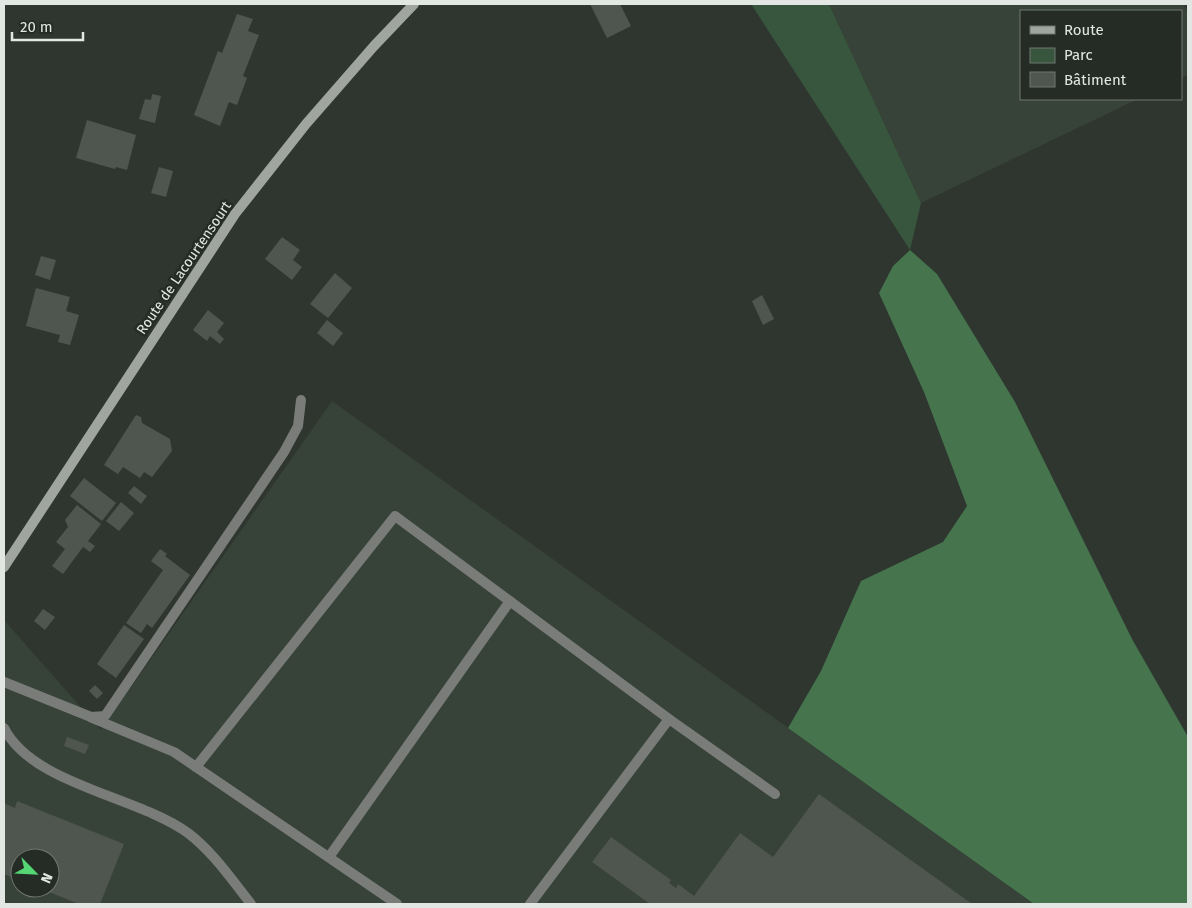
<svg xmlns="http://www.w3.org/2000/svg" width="1192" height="908" font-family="'Fira Sans',sans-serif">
	<rect width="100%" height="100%" fill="#2f3630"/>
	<g fill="#374238" fill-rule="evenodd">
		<path d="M829,4H1184L1188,13V75L1181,78V11H1021V99H1138L921,203Z"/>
		<path d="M332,401L1034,904H4V620L101,730ZM20,858H50V888H20Z"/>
	</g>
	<path fill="#38563d" d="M751,4H829L921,203L910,250Z"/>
	<path fill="#45744d" d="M910,250L937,274L1015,402L1132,639L1188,737V904H1034L788,728L821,671L861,581L943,542L967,506L924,392L879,293L893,266Z"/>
	<g fill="#4f5650">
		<path d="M590,4H620L631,26L607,38Z"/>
		<path d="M237,14L253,19L248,31L259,35L243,76L247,78L237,105L229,102L220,126L194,115L218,51L222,53Z"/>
		<path d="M152,94L161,96L155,123L139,119L145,99L151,100Z"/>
		<path d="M87,120L136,135L127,170L116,167L115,169L76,158Z"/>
		<path d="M159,167L173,171L166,197L151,193Z"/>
		<path d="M282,237L300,250L293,260L302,267L292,280L265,259Z"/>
		<path d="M41,256L56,260L50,280L35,275Z"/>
		<path d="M335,273L352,288L328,318L310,304Z"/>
		<path d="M36,288L70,297L66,311L79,315L70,345L58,342L60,335L26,326Z"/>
		<path d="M762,295L774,319L763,325L752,301Z"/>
		<path d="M208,310L224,323L217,332L224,339L220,344L210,336L207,341L193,330Z"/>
		<path d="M327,320L343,333L333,346L317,333Z"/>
		<path d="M136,415L141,417L142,423L170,439L172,451L152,477L144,472L140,478L123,467L118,474L104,465Z"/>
		<path d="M84,478L116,503L102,521L70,496Z"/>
		<path d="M134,486L147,496L141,504L128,493Z"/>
		<path d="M121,502L134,513L119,531L106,521Z"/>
		<path d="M77,505L101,524L88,541L95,546L90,552L83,547L63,574L52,566L65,549L56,542L68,527L65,520Z"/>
		<path d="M160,549L167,554L165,556L190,575L152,628L147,624L141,633L126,623L163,570L151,561Z"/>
		<path d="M43,609L55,617L45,630L34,621Z"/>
		<path d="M124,625L144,639L116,678L97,664Z"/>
		<path d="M95,685L103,693L97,699L89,691Z"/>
		<path d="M67,737L89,745L85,754L64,746Z"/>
		<path d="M819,794L972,904H650L592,862L611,837L671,880L669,883L676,888L678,884L694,896L740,833L773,857Z"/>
		<path d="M17,801L124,844L100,904H79L39,888H50V858H20V881L4,874V803L15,808Z"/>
	</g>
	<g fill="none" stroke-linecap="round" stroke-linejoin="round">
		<g stroke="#797c79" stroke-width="10">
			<path d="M4,682L91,717L105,716L284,452L298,426L301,400"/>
			<path d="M92,718L174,752L397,904"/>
			<path d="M4,728C33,785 137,796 188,833C213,852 232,880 251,904"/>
			<path d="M196,767L395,516L669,719"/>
			<path d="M329,857L510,601"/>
			<path d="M530,904L669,719L775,794"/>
		</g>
		<path stroke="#a0a5a0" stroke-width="10" d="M4,567L235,214L306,124L374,46L414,4"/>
	</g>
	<g text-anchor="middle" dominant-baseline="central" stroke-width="5" stroke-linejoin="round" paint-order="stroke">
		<g font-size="14" fill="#e3e7e3" stroke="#252c26">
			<text transform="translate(184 268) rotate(-56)">Route de Lacourtensourt</text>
		</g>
	</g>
	<rect width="1192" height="908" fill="none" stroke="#e3e7e3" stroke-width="10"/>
	<rect x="1020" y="10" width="162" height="90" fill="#252c26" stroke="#717772"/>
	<rect x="1030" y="26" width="25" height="8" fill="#a0a5a0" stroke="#717772"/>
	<text x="1064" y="35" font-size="15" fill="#e3e7e3">Route</text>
	<rect x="1030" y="48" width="25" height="15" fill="#38563d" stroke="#717772"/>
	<text x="1064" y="60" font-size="15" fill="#e3e7e3">Parc</text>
	<rect x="1030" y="72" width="25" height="15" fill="#4f5650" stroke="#717772"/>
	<text x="1064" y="85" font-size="15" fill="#e3e7e3">Bâtiment</text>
	<g transform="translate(35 873) rotate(114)"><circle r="24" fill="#252c26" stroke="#717772"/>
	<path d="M0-4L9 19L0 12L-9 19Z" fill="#53d673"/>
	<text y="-8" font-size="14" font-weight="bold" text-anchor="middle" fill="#e3e7e3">N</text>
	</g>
	<path d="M12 32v8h71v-8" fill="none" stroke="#e3e7e3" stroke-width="2.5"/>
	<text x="20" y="32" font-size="15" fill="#e3e7e3" stroke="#252c26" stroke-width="4" paint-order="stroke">20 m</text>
</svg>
